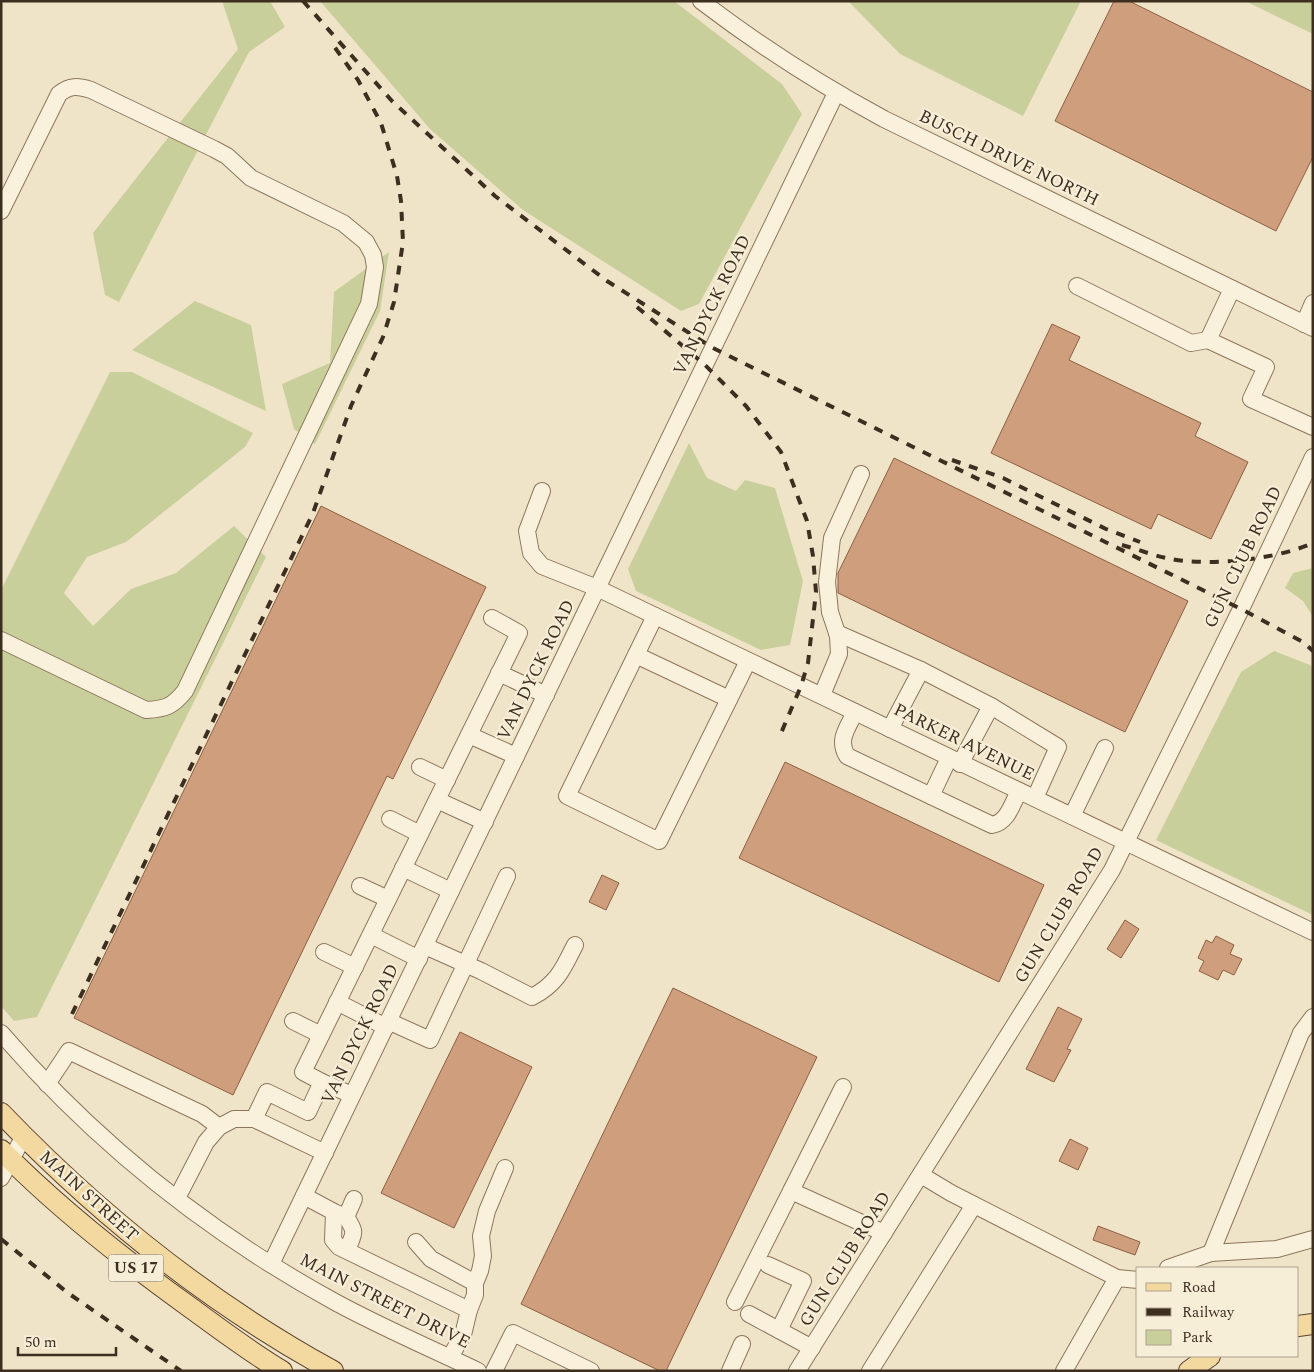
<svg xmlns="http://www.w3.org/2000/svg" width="1314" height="1372" font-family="Spectral,serif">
	<rect width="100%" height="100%" fill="#f0e4c8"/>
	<g fill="#c9cf9b">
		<path d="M222,1H270L285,27L249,52L119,302L105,295L93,233L238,49Z"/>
		<path d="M320,1H674L782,84L802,114L699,304L681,311L523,210L430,129Z"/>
		<path d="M848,1H1081L1023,116L900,54Z"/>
		<path d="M1245,1H1313V34Z"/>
		<path d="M389,252L380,311L315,444L294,429L282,384L330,363L334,292Z"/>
		<path d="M195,301L251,325L266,411L132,350Z"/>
		<path d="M110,372H132L253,433L245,447L126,542L87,557L64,593L93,626L131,589L176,573L234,526L266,557L37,1017L14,1021L1,1006V590Z"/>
		<path d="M689,443L707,478L736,491L745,480L775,488L803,581L790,645L761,650L636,591L628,569Z"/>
		<path d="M1313,568V617L1303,601L1285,588L1293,573Z"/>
		<path d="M1274,651L1310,665L1313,668V915L1156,840L1241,672Z"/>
	</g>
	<g fill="#cf9f7d" stroke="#8d5f41">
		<path d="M1114,1H1129L1313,92V157L1276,231L1055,121Z"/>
		<path d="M1052,324L1080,337L1069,360L1201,423L1195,436L1248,462L1211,539L1158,514L1151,529L991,453Z"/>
		<path d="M894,458L1188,601L1125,732L838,593V573Z"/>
		<path d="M321,506L486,587L393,779L387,776L233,1095L74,1018Z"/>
		<path d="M785,762L1044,885L999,982L739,858Z"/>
		<path d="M602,875L619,883L606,910L589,902Z"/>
		<path d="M1125,920L1139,929L1121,958L1107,949Z"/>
		<path d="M1216,936L1234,945L1230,954L1242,959L1234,975L1223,970L1218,980L1199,971L1204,961L1198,958L1206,940L1212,943Z"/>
		<path d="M673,988L817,1057L666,1371H660L521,1304Z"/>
		<path d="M1058,1007L1082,1019L1067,1049L1071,1050L1054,1082L1026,1069Z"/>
		<path d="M460,1032L532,1067L454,1228L381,1193Z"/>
		<path d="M1070,1139L1088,1148L1078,1170L1059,1161Z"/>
		<path d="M1098,1226L1140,1242L1135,1255L1093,1240Z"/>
	</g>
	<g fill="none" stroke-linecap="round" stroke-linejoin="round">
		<g stroke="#8d765c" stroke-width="18">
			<g id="minor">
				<path d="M701,1C760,46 819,84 884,119L1313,328"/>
				<path d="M1,211L59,94C70,85 78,86 91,90L214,149L227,156L251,178L343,223L366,242L373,255L375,267L369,304L185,691C173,706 166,709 146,710L1,640"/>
				<path d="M1077,286L1191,343L1208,340"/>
				<path d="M1232,289L1208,340L1266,367L1251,399L1313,427"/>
				<path d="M1304,324L1313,303"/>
				<path d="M542,491L527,531L531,553L542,566L597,588L1313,932"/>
				<path d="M655,616L567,796L659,841L748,661"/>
				<path d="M837,633L921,670L991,706L1058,747L1035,798"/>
				<path d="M636,655L729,699"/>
				<path d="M499,673L546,695"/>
				<path d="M822,695L839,654L838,636L830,612L827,582L832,538L861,474"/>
				<path d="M855,712C848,728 837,739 847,756L992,825C1008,822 1012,804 1019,791"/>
				<path d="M890,729L921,670"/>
				<path d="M469,735L516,756"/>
				<path d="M960,764L991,706"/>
				<path d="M420,767L447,780"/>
				<path d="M931,796L949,758"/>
				<path d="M437,800L485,822"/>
				<path d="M1072,816L1105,748"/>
				<path d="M390,819L420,834"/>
				<path d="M403,868L451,891"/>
				<path d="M360,886L388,899"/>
				<path d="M371,935L419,959"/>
				<path d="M425,946L481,971L532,997C557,984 563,969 575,945"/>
				<path d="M324,952L355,967"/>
				<path d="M337,1002L386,1027"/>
				<path d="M293,1021L321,1035"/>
				<path d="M388,1021L430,1040L507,876"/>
				<path d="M1,1033C95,1142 209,1233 335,1302C381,1327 430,1348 478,1371"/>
				<path d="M322,1082L352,1095"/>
				<path d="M47,1084L69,1051L202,1114L219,1127"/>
				<path d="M254,1119L267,1092L308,1112L322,1082L303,1072L519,633L492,618"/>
				<path d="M921,1175L951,1193L1117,1278L1138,1280"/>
				<path d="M1,1178L24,1136"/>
				<path d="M791,1191L843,1087"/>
				<path d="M304,1196L334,1212L333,1240L339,1247L469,1310L463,1335L450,1357"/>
				<path d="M177,1198L206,1142L219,1127L234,1119H254L325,1153"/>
				<path d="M336,1213L346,1217L354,1199"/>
				<path d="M346,1217C357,1233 354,1233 347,1250"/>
				<path d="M416,1242L431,1259L475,1283V1295L469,1310"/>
				<path d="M1211,1253L1301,1033L1313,1017"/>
				<path d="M271,1264L836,93"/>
				<path d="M768,1265L803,1281L779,1330"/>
				<path d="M1168,1268L1211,1253L1277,1249L1313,1239"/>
				<path d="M475,1283L480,1271L483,1256L481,1236L487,1211L505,1168"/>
				<path d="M735,1302L791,1191L884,1233"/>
				<path d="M749,1314L812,1348"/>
				<path d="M494,1371L513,1333L591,1371"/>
				<path d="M730,1371L742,1344"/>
				<path d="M797,1371L1112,870L1241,609L1313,457"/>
				<path d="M870,1371L974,1205"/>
				<path d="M1064,1371L1117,1278"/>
			</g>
		</g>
		<g stroke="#5b4430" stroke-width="22">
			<g id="major">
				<path d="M1,1113C99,1215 209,1303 333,1371"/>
				<path d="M1,1150C59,1209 124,1260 191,1308C221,1330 250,1352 282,1371"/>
				<path d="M1298,1326L1313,1324"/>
				<path d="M1189,1371L1210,1356"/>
			</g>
		</g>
		<use href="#minor" stroke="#faf1dc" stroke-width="16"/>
		<use href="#major" stroke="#f3d9a0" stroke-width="20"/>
		<g stroke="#3d2e20" stroke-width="4" stroke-dasharray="9 9" stroke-linecap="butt">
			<path d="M303,1L392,101L495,196L607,281L713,348L1241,609L1303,642L1313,651"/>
			<path d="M637,307L705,365L746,406L781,452L807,521L813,556L816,592L808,663L801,686L779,738"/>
			<path d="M952,460L1003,478L1106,529L1140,542"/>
			<path d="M1122,545C1137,549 1152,555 1166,558C1207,567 1275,560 1313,543"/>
			<path d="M72,1014L313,513L351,406L383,337L394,302L403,242L401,201L397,176L381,123L358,80L331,42"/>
			<path d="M1,1239L68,1293L181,1371"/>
		</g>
	</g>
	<g text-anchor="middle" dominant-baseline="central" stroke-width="4.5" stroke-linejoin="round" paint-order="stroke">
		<rect fill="#f7eed8" stroke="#756857" stroke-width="1" x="108.5" y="1254.5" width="55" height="27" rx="4"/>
		<g font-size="16" font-weight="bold" fill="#3d2e20">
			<text x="136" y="1268">US 17</text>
		</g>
		<g font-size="18" fill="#3d2e20" stroke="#f7eed8">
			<text transform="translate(1009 158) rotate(26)">BUSCH DRIVE NORTH</text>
			<text transform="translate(712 305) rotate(-64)">VAN DYCK ROAD</text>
			<text transform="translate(1243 557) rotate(-64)">GUN CLUB ROAD</text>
			<text transform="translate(536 670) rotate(-64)">VAN DYCK ROAD</text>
			<text transform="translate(964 742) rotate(26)">PARKER AVENUE</text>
			<text transform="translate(1059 915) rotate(-59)">GUN CLUB ROAD</text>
			<text transform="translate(360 1034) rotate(-64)">VAN DYCK ROAD</text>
			<text transform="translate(89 1196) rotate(42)">MAIN STREET</text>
			<text transform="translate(845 1259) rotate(-58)">GUN CLUB ROAD</text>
			<text transform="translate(385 1301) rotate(27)">MAIN STREET DRIVE</text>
		</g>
	</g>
	<rect width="1314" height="1372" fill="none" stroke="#3d2e20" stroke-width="5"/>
	<rect x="1136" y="1267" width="162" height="90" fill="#f7eed8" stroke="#ada18e"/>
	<rect x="1146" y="1283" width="25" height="8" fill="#f3d9a0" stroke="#ada18e"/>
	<text x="1182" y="1292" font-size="15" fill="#3d2e20">Road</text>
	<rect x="1146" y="1308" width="25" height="8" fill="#3d2e20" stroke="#ada18e"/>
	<text x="1182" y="1317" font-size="15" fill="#3d2e20">Railway</text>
	<rect x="1146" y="1330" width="25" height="15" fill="#c9cf9b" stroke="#ada18e"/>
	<text x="1182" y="1342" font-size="15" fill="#3d2e20">Park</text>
	<path d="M18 1347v8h98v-8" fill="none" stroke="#3d2e20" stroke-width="2.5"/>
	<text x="25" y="1347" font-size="15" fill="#3d2e20" stroke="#f7eed8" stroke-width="4" paint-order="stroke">50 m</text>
</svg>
